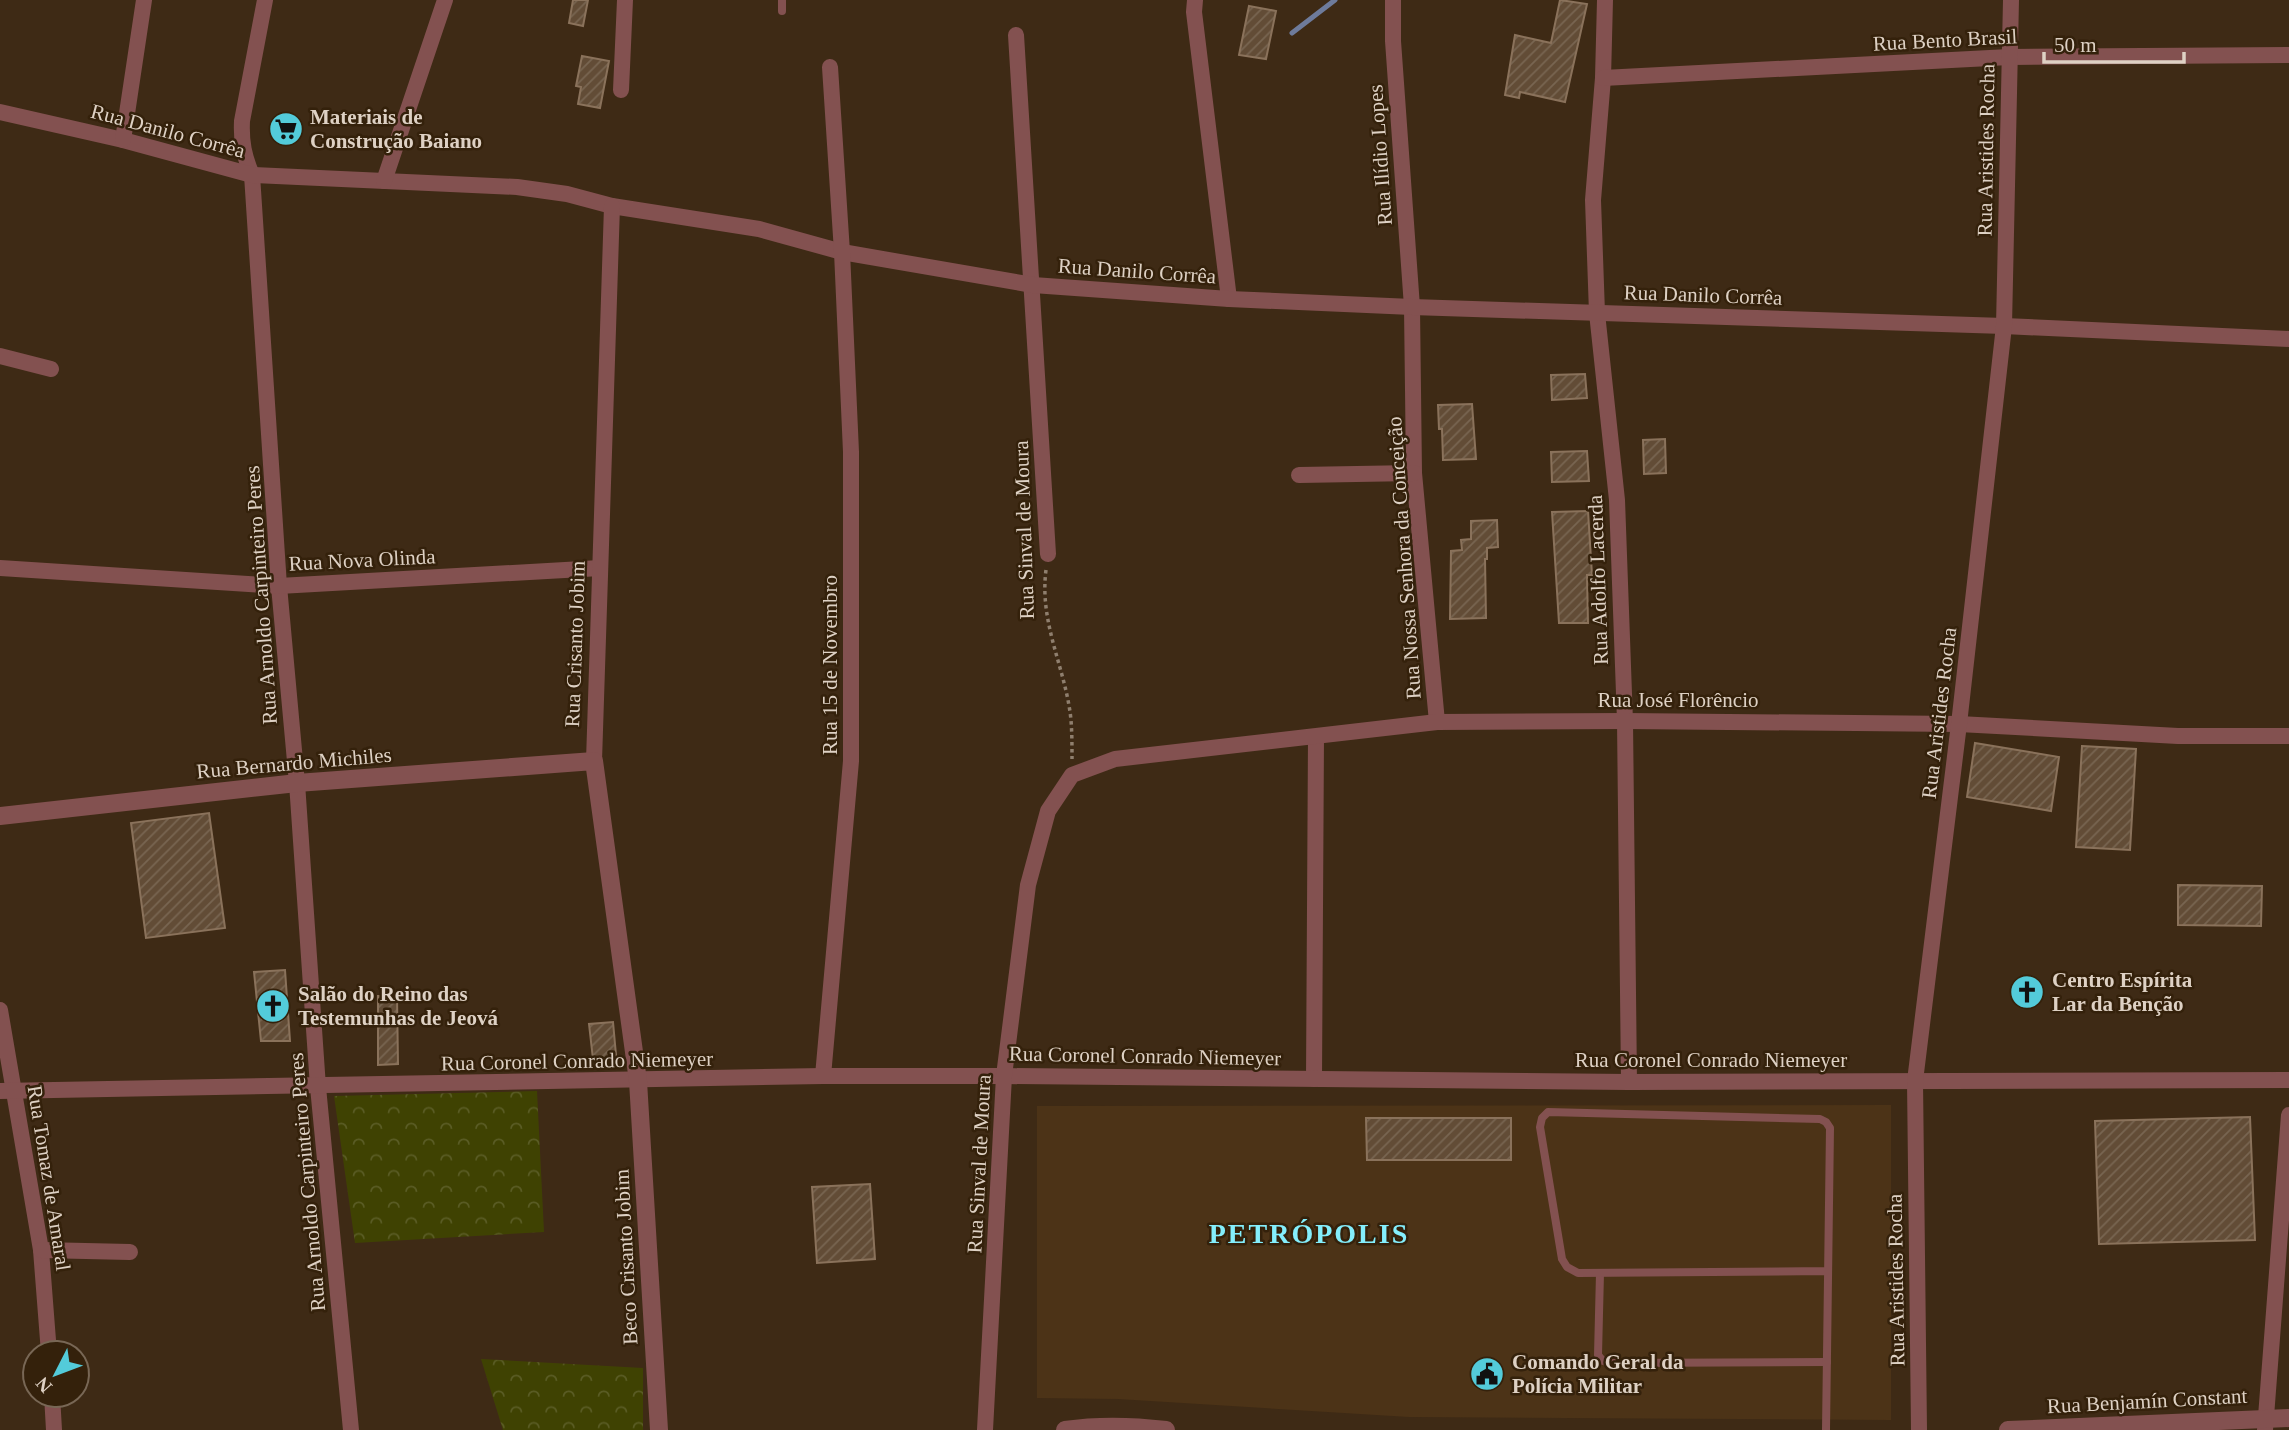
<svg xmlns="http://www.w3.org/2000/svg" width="2289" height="1430" font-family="Georgia,serif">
	<defs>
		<pattern id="forest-crowns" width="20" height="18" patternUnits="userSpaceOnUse" patternTransform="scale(1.75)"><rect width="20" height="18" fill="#3f4202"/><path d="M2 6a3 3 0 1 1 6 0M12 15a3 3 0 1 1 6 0" fill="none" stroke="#5a5c25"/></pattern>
		<pattern id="building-hatch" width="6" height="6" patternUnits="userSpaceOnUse" patternTransform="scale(1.75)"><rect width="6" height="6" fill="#624c36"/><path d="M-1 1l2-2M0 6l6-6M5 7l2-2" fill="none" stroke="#786551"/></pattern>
	</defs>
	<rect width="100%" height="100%" fill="#3e2a15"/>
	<path fill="#4c3317" d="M1891,1105V1420L1409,1417L1118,1399L1037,1398V1106Z"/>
	<g fill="url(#forest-crowns)">
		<path d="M537,1091L544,1232L355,1243L334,1096Z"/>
		<path d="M481,1359L643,1368V1430H503Z"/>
	</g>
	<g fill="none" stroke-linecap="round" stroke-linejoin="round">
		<path stroke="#6e7b9b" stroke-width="5" d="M1292,33L1335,0"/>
	</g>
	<g fill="url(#building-hatch)" stroke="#8a725b" stroke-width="2">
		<path d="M573,0H588L583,26L569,23Z"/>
		<path d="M1560,0L1587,4L1565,102L1520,92L1519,98L1505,95L1515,35L1551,43Z"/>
		<path d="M1249,6L1276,11L1266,59L1239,55Z"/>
		<path d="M582,56L609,61L600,108L578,104L581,87L576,86Z"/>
		<path d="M1585,374L1587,398L1552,400L1551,375Z"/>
		<path d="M1472,404L1476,459L1443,460L1442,429H1439L1438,405Z"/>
		<path d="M1665,439L1666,473L1644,474L1643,440Z"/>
		<path d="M1587,451L1589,481L1552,482L1551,452Z"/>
		<path d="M1588,511L1592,575H1587L1588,623H1559L1552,512Z"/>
		<path d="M1497,520L1498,547L1487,548V559H1485L1486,618L1450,619L1451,551L1462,550L1461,540L1471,539V521Z"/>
		<path d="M1975,743L2059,757L2051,811L1967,797Z"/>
		<path d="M2082,746L2136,749L2130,850L2076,847Z"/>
		<path d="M209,813L225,928L146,938L131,823Z"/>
		<path d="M2178,885L2262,886L2261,926L2178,925Z"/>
		<path d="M285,970L290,1041H261L254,972Z"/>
		<path d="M378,996H397L398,1064L378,1065Z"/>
		<path d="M613,1022L617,1066L594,1068L589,1024Z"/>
		<path d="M2250,1117L2255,1240L2099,1244L2095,1121Z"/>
		<path d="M1366,1118H1511V1160H1367Z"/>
		<path d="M870,1184L875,1259L817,1263L812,1187Z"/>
	</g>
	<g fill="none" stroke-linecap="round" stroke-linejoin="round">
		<path stroke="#8f7f6e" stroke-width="3.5" stroke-dasharray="3.5 3.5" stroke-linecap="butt" d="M1046,570C1039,624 1066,669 1071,720C1072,733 1072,746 1072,759"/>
		<g stroke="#835150" stroke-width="8">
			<path d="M782,0V11"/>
			<path d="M1600,1273L1598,1355L1603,1361L1610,1363L1827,1362"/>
			<path d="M1826,1430L1830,1128L1826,1122L1820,1119L1548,1112L1542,1118L1540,1127L1562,1259L1567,1267L1578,1273L1828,1271"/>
		</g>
		<g stroke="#835150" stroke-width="16">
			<path d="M265,0L242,121C241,142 244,156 252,175L279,586L297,783L318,1087L351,1430"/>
			<path d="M1195,0L1194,12L1229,299"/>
			<path d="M1393,0V41L1412,307L1414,473L1437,722"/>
			<path d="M1605,0L1603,78L1593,200L1597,313L1617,500L1625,721L1629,1082"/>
			<path d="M1016,35L1048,554"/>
			<path d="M1603,78L2009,57L2289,55"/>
			<path d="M621,90L625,0"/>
			<path d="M0,112L123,140L252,175L517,187L567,194L612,206L759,229L842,252L1033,285L1229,299L1412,307L2004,326L2289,339"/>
			<path d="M123,140L144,0"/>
			<path d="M384,181L445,0"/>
			<path d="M0,356L51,369"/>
			<path d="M1299,475L1414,473"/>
			<path d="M0,568L279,586L600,568"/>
			<path d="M594,761L612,206"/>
			<path d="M0,1010L41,1250L49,1353"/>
			<path d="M823,1076L851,761V452L842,252L830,67"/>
			<path d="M1314,1079L1316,737"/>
			<path d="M0,1091L823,1076H1004L1629,1082L2289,1080"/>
			<path d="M41,1250L130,1252"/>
			<path d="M52,1395L54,1430"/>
			<path d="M985,1430L1004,1076L1028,885L1048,811L1072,775L1115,759L1437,722L1625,721L1959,724L2178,736H2289"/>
			<path d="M1919,1430L1915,1081L1959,724L2004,326L2011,0"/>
			<path d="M2265,1430L2289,1115"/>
		</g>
		<g stroke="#835150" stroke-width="18">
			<path d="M0,816L297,783L594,761L638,1081L659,1430"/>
			<path d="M1065,1430C1099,1425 1132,1426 1166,1430"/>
			<path d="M2008,1430L2289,1418"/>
		</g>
	</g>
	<defs>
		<g id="supermarket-disc" transform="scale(1.75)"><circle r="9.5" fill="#53cbda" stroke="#34210b"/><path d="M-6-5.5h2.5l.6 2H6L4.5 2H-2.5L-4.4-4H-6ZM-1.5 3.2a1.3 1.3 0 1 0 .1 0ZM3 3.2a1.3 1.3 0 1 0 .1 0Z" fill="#111"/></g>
		<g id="church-disc" transform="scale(1.75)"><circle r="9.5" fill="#53cbda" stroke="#34210b"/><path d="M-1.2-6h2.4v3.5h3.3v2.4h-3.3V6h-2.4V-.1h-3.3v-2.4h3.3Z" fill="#111"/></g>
		<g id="civic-disc" transform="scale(1.75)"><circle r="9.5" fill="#53cbda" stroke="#34210b"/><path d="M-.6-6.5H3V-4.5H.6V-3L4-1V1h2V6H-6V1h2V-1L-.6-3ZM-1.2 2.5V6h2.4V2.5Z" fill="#111"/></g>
	</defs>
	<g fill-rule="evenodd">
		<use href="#supermarket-disc" x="286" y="129"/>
		<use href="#church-disc" x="2027" y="992"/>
		<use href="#church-disc" x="273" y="1006"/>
		<use href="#civic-disc" x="1487" y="1374"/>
	</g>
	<g text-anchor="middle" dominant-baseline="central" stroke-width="5" stroke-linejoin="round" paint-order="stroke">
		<g font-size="21" fill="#ded1c4" stroke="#34210b">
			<text transform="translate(1945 40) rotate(-3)">Rua Bento Brasil</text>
			<text transform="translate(168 131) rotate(15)">Rua Danilo Corrêa</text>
			<text transform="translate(1986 150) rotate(-89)">Rua Aristides Rocha</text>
			<text transform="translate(1380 155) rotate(-94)">Rua Ilídio Lopes</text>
			<text transform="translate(1137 271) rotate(4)">Rua Danilo Corrêa</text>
			<text transform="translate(1703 295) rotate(2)">Rua Danilo Corrêa</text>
			<text transform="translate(1024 530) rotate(-92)">Rua Sinval de Moura</text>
			<text transform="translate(1404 558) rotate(-94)">Rua Nossa Senhora da Conceição</text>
			<text transform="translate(362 560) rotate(-3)">Rua Nova Olinda</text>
			<text transform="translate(1598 580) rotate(-92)">Rua Adolfo Lacerda</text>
			<text transform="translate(261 595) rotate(-94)">Rua Arnoldo Carpinteiro Peres</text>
			<text transform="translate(575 644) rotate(-88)">Rua Crisanto Jobim</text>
			<text transform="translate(830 665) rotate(-90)">Rua 15 de Novembro</text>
			<text x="1678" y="700">Rua José Florêncio</text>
			<text transform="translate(1939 713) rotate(-83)">Rua Aristides Rocha</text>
			<text transform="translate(294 763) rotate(-5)">Rua Bernardo Michiles</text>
			<text transform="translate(1145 1056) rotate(1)">Rua Coronel Conrado Niemeyer</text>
			<text x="1711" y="1060">Rua Coronel Conrado Niemeyer</text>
			<text transform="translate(577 1061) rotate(-1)">Rua Coronel Conrado Niemeyer</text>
			<text transform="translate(979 1164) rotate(-87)">Rua Sinval de Moura</text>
			<text transform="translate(49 1178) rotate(81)">Rua Tomaz de Amaral</text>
			<text transform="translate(307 1182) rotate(-95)">Rua Arnoldo Carpinteiro Peres</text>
			<text transform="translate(626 1257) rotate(-93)">Beco Crisanto Jobim</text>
			<text transform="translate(1896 1280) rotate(-91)">Rua Aristides Rocha</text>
			<text transform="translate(2147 1401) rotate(-3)">Rua Benjamín Constant</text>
		</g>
		<g font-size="21" font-weight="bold" fill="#ded1c4" stroke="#34210b" text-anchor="start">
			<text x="310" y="117">Materiais de<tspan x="310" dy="24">Construção Baiano</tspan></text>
			<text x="2052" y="980">Centro Espírita<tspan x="2052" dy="24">Lar da Benção</tspan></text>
			<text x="298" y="994">Salão do Reino das<tspan x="298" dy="24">Testemunhas de Jeová</tspan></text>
			<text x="1512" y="1362">Comando Geral da<tspan x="1512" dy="24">Polícia Militar</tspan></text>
		</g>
		<g font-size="28" font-weight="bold" letter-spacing="2" fill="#84eefc" stroke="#34210b">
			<text x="1309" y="1233">PETRÓPOLIS</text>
		</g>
	</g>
	<g transform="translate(56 1374) rotate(228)"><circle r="33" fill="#34210b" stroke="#786755" stroke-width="2"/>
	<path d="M0-5L12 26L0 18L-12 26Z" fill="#53cbda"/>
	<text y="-10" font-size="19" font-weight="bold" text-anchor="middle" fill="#ded1c4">N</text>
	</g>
	<path d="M2044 52v10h140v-10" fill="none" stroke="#ded1c4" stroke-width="3.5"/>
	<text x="2054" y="52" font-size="21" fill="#ded1c4" stroke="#34210b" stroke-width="5" paint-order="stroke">50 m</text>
</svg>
